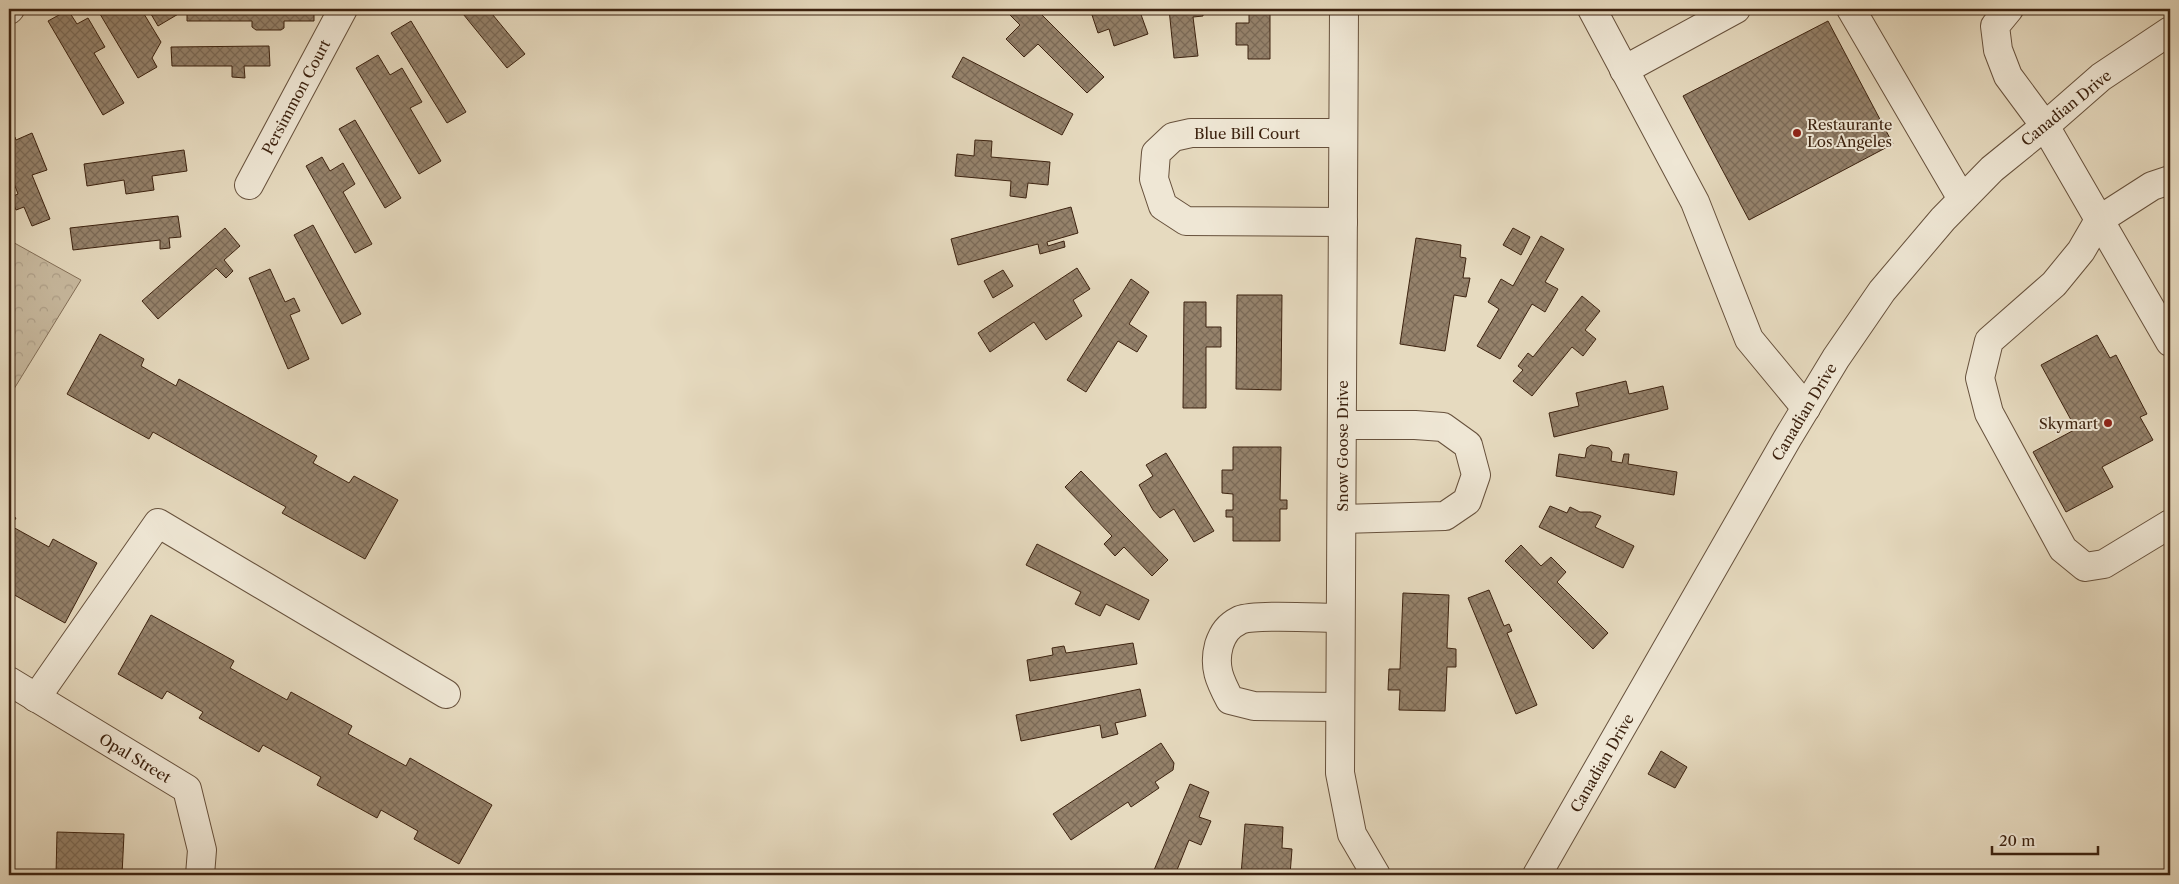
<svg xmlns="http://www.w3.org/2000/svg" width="2179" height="884" font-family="'Libre Caslon Text',serif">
	<defs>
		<pattern id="park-crowns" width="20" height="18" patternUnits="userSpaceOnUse" patternTransform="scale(1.25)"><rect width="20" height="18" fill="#c9bba1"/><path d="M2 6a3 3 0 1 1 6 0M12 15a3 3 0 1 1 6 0" fill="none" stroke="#aea08a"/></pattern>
		<pattern id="building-cross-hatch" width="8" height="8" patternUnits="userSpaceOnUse" patternTransform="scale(1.25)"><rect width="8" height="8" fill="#95826b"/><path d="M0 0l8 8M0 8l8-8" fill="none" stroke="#7b6a57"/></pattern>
	</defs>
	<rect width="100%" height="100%" fill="#e6dabf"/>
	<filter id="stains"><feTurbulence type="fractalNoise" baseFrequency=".004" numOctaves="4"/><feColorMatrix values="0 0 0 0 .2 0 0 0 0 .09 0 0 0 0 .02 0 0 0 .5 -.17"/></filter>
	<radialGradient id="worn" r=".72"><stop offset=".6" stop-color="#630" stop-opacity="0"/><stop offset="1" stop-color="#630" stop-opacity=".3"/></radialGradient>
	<path fill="url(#park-crowns)" stroke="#836f58" d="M9,240L81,280L9,397Z"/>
	<g fill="url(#building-cross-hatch)" stroke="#3d2310">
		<path d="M97,9H141L161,42L152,58L157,67L138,78Z"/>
		<path d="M148,9H178L180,13L158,26Z"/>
		<path d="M187,9H314V21H284V28L281,30H256L252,27V21H187Z"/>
		<path d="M459,9H488L525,54L507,68Z"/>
		<path d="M1004,9H1036L1104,77L1087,93L1038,44L1024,57L1006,39L1020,25Z"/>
		<path d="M1090,9H1139L1148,34L1114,46L1109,29L1098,33Z"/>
		<path d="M1169,9H1203V16L1193,17L1198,56L1174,58Z"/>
		<path d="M1249,9H1270V59H1248V45H1236V23H1249Z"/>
		<path d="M68,10L77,24L88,18L105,47L94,53L124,103L103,115L48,21Z"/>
		<path d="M411,21L466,112L447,123L391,33Z"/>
		<path d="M1828,21L1893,144L1749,220L1683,96Z"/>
		<path d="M269,46L270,66H244L245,78L232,77V66H172L171,47Z"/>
		<path d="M378,55L390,75L402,68L422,102L410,108L441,161L419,174L356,68Z"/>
		<path d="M963,57L1073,114L1062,135L952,77Z"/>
		<path d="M355,120L401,198L385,208L339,129Z"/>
		<path d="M32,133L47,170L32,175L50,219L32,226L24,207L16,210L11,197L18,194L9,170V140L15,137L16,140Z"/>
		<path d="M975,140L992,141L991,157L1050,162L1048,185L1028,183L1026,198L1010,196L1011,181L955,176L957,154L974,156Z"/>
		<path d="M184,150L187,171L152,176L154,190L126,194L124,180L87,186L84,164Z"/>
		<path d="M322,157L330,171L343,163L355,184L343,192L372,244L355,253L306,166Z"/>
		<path d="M1071,207L1078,233L1047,242L1048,246L1064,241L1065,247L1040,254L1038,244L958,265L951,239Z"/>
		<path d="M178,216L181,237L169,238L170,248L160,249V240L73,250L70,228Z"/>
		<path d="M313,225L361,314L342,324L294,235Z"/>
		<path d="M225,228L240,246L224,260L233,271L226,278L216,268L158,319L142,301Z"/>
		<path d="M1513,228L1530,237L1521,255L1503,245Z"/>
		<path d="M1541,236L1564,249L1545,282L1558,289L1545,312L1532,304L1500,359L1477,346L1499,309L1488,302L1501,279L1513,286Z"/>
		<path d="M1416,238L1461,245L1460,257L1466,258L1463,278H1470L1466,297L1454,295L1445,351L1400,344Z"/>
		<path d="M1077,268L1090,289L1073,300L1082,316L1046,340L1034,322L990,352L978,333Z"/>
		<path d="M270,269L285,302L294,298L300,311L290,315L309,359L288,369L249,278Z"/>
		<path d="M1003,270L1013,286L993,298L984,281Z"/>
		<path d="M1131,279L1149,292L1129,324L1147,336L1137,352L1118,341L1086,392L1067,380Z"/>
		<path d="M1237,295H1282L1281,390L1236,389Z"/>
		<path d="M1582,296L1600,311L1585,330L1596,339L1583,356L1572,347L1532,396L1513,381L1523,370L1518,366L1528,353L1533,357Z"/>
		<path d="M1184,302H1206V327H1221V347H1206V408H1183Z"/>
		<path d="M100,334L144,359L141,366L176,386L179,379L317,456L313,463L349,483L354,476L398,500L365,559L282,513L286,507L153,432L149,439L67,394Z"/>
		<path d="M2097,335L2110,358L2116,355L2147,414L2140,417L2153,440L2102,467L2113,487L2066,512L2033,452L2076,429L2041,365Z"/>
		<path d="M1626,381L1629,394L1663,386L1668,409L1554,437L1549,413L1579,406L1576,393Z"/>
		<path d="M1591,445L1609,448L1612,452L1611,461L1622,463L1624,454H1629L1628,464L1677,472L1674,495L1556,476L1559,454L1585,458L1587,448Z"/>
		<path d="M1233,447H1281L1280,500H1287V509H1280V541H1233V517H1226V510H1233V494L1222,493V470H1233Z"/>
		<path d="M1166,453L1214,531L1194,542L1174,509L1160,518L1153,510L1139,485L1153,476L1146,465Z"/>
		<path d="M1081,471L1168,560L1152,576L1124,547L1115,556L1104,544L1112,536L1065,487Z"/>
		<path d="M1550,506L1567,513L1570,507L1580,512H1591L1601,516L1595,527L1634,546L1623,568L1539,527Z"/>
		<path d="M9,514L16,518L11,526L49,547L53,539L97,563L65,623L9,592Z"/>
		<path d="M1037,544L1149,600L1139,620L1106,604L1100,616L1075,604L1081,592L1026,565Z"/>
		<path d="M1521,545L1541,566L1551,557L1566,572L1557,582L1608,633L1593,649L1505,561Z"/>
		<path d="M1489,590L1504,626L1509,624L1512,631L1507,633L1537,705L1516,714L1468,598Z"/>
		<path d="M1403,593L1449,595L1447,648L1456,649V667H1447L1445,711L1399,710L1400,690H1388L1389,669H1400Z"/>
		<path d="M151,615L234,661L230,668L287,700L291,692L352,726L348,734L406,766L410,758L492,805L459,864L414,839L418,831L381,810L377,818L317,785L321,777L263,745L259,752L199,718L203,712L167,691L162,699L118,674Z"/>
		<path d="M1133,643L1137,664L1030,681L1027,660L1053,655L1052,648L1064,646L1066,653Z"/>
		<path d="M1140,689L1146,716L1115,723L1118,734L1102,738L1100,725L1021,741L1016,715Z"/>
		<path d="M1161,743L1174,763L1173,770L1155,782L1159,788L1131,807L1128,802L1071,840L1053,814Z"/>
		<path d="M1661,751L1687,767L1675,788L1648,774Z"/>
		<path d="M1190,784L1209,792L1199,817L1211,821L1201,845L1189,840L1175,875H1152Z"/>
		<path d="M1245,824L1283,827L1282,848L1292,849L1290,875H1241Z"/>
		<path d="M57,832L124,834L122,875H56Z"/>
	</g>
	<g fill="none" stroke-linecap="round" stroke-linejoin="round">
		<g stroke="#67513c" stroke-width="30">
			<g id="minor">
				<path d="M1344,9L1340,773L1352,834L1376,875"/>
				<path d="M1592,9L1695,202L1749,339L1806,408"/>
				<path d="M1851,9L1962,199"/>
				<path d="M2009,9L1995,26L1998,50L2008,76L2045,126L2170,342"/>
				<path d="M9,10L10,9"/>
				<path d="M1624,70L1736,9"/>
				<path d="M2170,180L2152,186L2099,220L2081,251L2054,284L1989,341L1980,378L1989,413L2063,549L2085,567L2104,564L2170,524"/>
				<path d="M249,185L343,9"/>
				<path d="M1343,222L1186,221L1163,206L1154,179L1156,153L1173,137L1191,133H1343"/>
				<path d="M1342,425H1415L1443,427L1468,445L1476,475L1467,501L1445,516L1342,519"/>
				<path d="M9,681L187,789L202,850L200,875"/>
				<path d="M36,698L158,523L446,694"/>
				<path d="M1340,707L1254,706L1230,700C1220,681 1213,667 1219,645C1223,633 1228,626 1240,620C1255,614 1320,618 1340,618"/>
				<path d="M1537,875L1787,439L1836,358L1882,291L1943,219L1992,169L2045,126L2101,77L2170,31"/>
			</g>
		</g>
		<use href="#minor" stroke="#efe7d5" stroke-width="28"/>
	</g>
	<g fill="#8f2418" stroke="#efe7d5" stroke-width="2">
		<circle cx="1797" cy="133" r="5"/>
		<circle cx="2108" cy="423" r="5"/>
	</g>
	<g text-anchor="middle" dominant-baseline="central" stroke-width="4" stroke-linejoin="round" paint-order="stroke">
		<g font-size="15" fill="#3d2310" stroke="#efe7d5">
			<text transform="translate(296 97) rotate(-62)">Persimmon Court</text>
			<text transform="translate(2066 108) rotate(-39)">Canadian Drive</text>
			<text x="1247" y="133">Blue Bill Court</text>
			<text transform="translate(1804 412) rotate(-59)">Canadian Drive</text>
			<text transform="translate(1342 446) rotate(-90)">Snow Goose Drive</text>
			<text transform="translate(135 758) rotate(31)">Opal Street</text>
			<text transform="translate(1602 763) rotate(-60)">Canadian Drive</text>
		</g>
		<g font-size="15" fill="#3d2310" stroke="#efe7d5" text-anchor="start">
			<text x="1807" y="124">Restaurante<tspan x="1807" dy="17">Los Angeles</tspan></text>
			<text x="2098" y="423" text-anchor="end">Skymart</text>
		</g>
	</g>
	<rect width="2179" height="884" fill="none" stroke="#e6dabf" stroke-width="30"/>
	<rect x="10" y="10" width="2159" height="864" fill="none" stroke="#3d2310" stroke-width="2.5"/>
	<rect x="15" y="15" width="2149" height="854" fill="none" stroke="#3d2310"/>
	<path d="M1992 846v8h106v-8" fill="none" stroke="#3d2310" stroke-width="2.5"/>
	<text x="1999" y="846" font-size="15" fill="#3d2310" stroke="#efe7d5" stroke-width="4" paint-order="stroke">20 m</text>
	<rect width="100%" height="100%" filter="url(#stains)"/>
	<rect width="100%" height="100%" fill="url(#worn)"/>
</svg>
